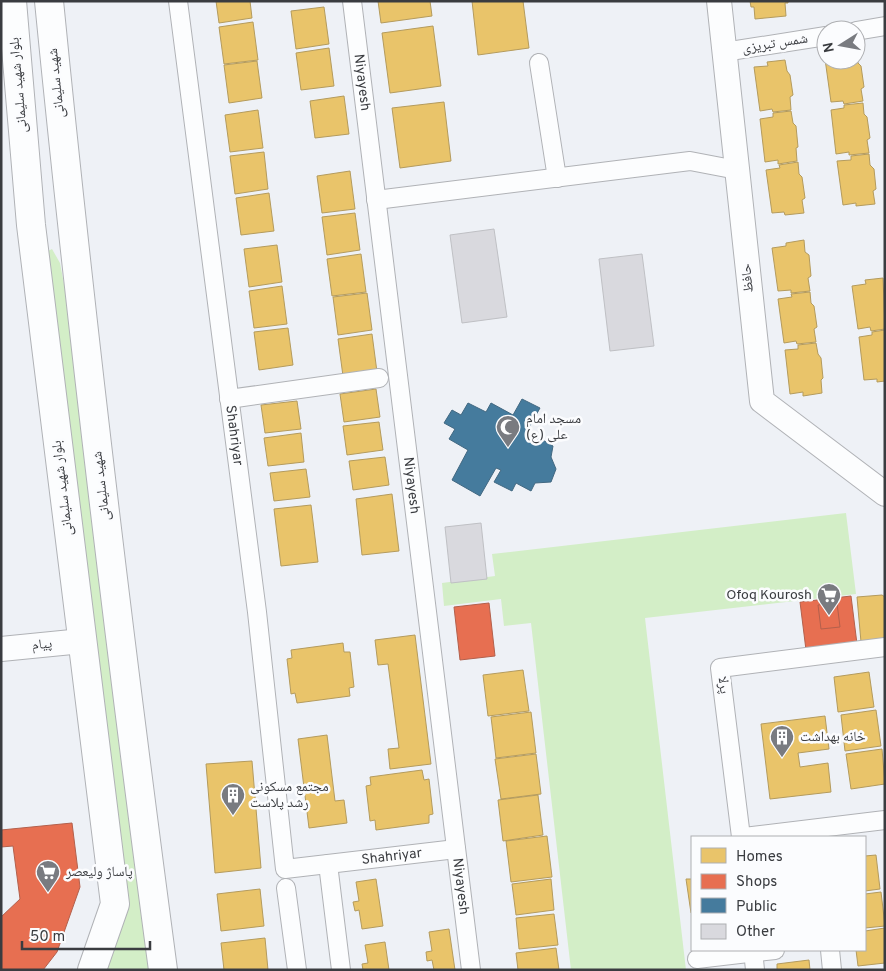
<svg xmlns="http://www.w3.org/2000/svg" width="886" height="971" font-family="Overpass,'Noto Naskh Arabic',sans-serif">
	<rect width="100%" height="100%" fill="#eef1f6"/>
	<g fill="#d3eec7">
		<path d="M52,249L60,263L67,300L150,970H100L125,902L46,252Z"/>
		<path d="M846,513L856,594L645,618L686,970H571L531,623L504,626L501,599L444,606L442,583L495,576L492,554Z"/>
	</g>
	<g fill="#e9c46a" stroke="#b49b5d">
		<path d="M216,1H250L252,18L219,23Z"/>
		<path d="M378,1H430L432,16L381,23Z"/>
		<path d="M472,1H523L529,48L478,55Z"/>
		<path d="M750,1H788V3H785L786,16L755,19L754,7H751Z"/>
		<path d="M324,7L329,44L296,49L291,11Z"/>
		<path d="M253,22L258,60L224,64L219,27Z"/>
		<path d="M433,26L441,86L390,93L382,33Z"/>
		<path d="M329,48L334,86L301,90L296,53Z"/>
		<path d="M856,51L858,63L861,66L864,87L861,89L863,101L844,104L843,101L831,102L825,59L856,60Z"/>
		<path d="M785,60L787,71L790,75L793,95L790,97L791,110L773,112L772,109L760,111L754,67L768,66L767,62Z"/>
		<path d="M257,61L262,98L229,103L224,65Z"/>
		<path d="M344,96L349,134L315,138L310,101Z"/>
		<path d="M444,102L451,161L400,168L392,108Z"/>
		<path d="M863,103L864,114L867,117L870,138L867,140L869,153L849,155V152L836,154L831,110L844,108V105Z"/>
		<path d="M258,110L263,148L230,152L225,115Z"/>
		<path d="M791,111L793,123L796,126L798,147L796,148L797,161L778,164V160L765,162L760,119L773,117V113Z"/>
		<path d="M264,152L268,189L235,194L230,156Z"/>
		<path d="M869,154L870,165L874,169L876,189L873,191L875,204L856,206V203L843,205L837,161L851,160V156Z"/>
		<path d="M798,162L799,174L802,177L805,198L802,200L804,213L785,215L784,212L772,213L766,170L780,168L779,165Z"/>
		<path d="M350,171L355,209L322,213L317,176Z"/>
		<path d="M269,193L274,231L241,235L236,198Z"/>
		<path d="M355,213L360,250L327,255L322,217Z"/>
		<path d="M804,240L805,252L809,255L811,276L808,278L810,291L791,293V290L778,291L772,248L786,246V243Z"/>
		<path d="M277,245L282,282L249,287L244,249Z"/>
		<path d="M361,254L366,292L332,296L327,259Z"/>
		<path d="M883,278L885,329L871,331L870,327L858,329L852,286L866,284L865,280Z"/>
		<path d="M282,286L287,324L254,328L249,291Z"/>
		<path d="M810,292L811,303L814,306L817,327L814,329L816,342L797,344L796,341L784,343L778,299L792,297L791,294Z"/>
		<path d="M367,293L372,330L338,335L333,297Z"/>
		<path d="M288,328L293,365L259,370L254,332Z"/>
		<path d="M885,330V381L877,382V379L864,380L859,337L872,335V332Z"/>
		<path d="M372,334L377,372L343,376L338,339Z"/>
		<path d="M816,343L818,354L821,358L823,378L821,380L822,393L803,396V392L790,394L785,350L798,349V345Z"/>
		<path d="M376,389L380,417L344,422L340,394Z"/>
		<path d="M297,401L301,429L265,433L261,405Z"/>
		<path d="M379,422L383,450L347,455L343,426Z"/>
		<path d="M301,433L304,462L268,466L264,438Z"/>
		<path d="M385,457L389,485L353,490L349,461Z"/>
		<path d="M306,469L310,497L274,501L270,473Z"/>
		<path d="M392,494L399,551L362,555L356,499Z"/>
		<path d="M311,505L318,562L281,566L274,509Z"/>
		<path d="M882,595L885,597V639L861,642L857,597Z"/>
		<path d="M415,635L431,764L390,769L388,749L399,748L388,664L378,665L375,640Z"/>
		<path d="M343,643L344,652H350L354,687L349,688L350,696L297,703L295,693L291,694L287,659L292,658L291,650Z"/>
		<path d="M523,670L529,711L488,716L483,675Z"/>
		<path d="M869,672L874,707L838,712L834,677Z"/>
		<path d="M876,710L881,746L845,751L841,715Z"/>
		<path d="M531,712L536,753L496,758L491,717Z"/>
		<path d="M825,716L829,749L798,753L800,767L828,763L831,792L770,799L761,724Z"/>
		<path d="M327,735L335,801L344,800L347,823L309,828L298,739Z"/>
		<path d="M882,749L885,784L851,789L846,754Z"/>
		<path d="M536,754L541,794L501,799L495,759Z"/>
		<path d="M252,761L261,868L215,873L206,764Z"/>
		<path d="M422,770L424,780L429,779L433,814L429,815V823L376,830L375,820L370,821L366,786L371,785L370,777Z"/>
		<path d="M538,795L543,835L503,841L498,800Z"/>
		<path d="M547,836L552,877L511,882L506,841Z"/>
		<path d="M876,855L880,889L865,891V856Z"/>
		<path d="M376,879L383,926L362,929L359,910L355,911L353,902L359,901L356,882Z"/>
		<path d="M551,879L554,910L516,915L512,884Z"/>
		<path d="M686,879H692V913H691Z"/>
		<path d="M260,889L264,926L221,931L217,894Z"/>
		<path d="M881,892L885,926L865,928V894Z"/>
		<path d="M554,914L558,945L519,949L516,918Z"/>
		<path d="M885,928V963L858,966L856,950H865V931Z"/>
		<path d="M449,929L455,970H434L432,960L427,961L426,952L432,951L429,932Z"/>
		<path d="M265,938L268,970H224L221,943Z"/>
		<path d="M385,942L389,970H363L362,964L368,963L365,945Z"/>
		<path d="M556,948L559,970H518L516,953Z"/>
		<path d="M809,960L810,970H777V964Z"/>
	</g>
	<g fill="#e76f51" stroke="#b3604c">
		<path d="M851,596L857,644L806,650L800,602Z"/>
		<path d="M489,603L495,656L460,660L454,607Z"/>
		<path d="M837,603L840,627L821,629L818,605Z"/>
		<path d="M72,823L80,887L57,952L43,970H1V917L20,899L13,846L1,847V830Z"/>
	</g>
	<path fill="#457b9d" stroke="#426881" d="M522,399L540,408L527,431L553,446L551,457L556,469L551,482L535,483L531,491L516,483L512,491L494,482L501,470L496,468L480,496L452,480L468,450L449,439L455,429L444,423L452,410L461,415L468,403L486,412L491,403L513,415Z"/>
	<g fill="#d9d9de" stroke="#bfc0c4">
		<path d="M494,229L507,317L462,323L450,235Z"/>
		<path d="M642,254L654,346L610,351L599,259Z"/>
		<path d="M481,523L487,579L451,583L445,527Z"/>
	</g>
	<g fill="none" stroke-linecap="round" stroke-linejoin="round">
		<g stroke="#b0b2b6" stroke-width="20">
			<g id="street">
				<path id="s1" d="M178,1L257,612L285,869L456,849"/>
				<path id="s2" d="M352,1L471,970"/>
				<path d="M856,31L885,26"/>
				<path d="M724,52L826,36"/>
				<path d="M539,63L557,178"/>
				<path d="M376,200L690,161L737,170"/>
				<path d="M229,399L379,378"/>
				<path d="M741,837L720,668L885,647"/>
				<path d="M744,837L885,820"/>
				<path d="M328,864L341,970"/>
				<path d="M286,888L297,970"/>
				<path d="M753,950L755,970"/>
				<path d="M830,950L832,970"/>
				<path d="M697,959L775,950"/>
			</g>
		</g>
		<g stroke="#b0b2b6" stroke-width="26">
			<g id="secondary">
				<path d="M719,1L762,401L885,494"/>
				<path d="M1,649L82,641"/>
			</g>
		</g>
		<g stroke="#b0b2b6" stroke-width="30">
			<g id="primary">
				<path d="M12,1L31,225L115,904L92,970"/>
				<path d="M49,1C81,325 120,648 163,970"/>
			</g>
		</g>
		<use href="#street" stroke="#fcfdfe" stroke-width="18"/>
		<use href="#secondary" stroke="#fcfdfe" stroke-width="24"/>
		<use href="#primary" stroke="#fcfdfe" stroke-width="28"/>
	</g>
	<defs>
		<g id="mosque-pin" transform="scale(1.25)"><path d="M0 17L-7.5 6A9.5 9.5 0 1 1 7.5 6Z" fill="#797b80" stroke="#fbfcfe"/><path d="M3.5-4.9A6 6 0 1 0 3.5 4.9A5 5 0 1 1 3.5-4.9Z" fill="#fff"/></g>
		<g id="supermarket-pin" transform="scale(1.25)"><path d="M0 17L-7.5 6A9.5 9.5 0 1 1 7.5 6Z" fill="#797b80" stroke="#fbfcfe"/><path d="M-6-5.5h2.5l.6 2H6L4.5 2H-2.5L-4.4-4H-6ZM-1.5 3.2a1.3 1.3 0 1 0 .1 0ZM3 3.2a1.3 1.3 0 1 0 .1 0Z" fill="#fff"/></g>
		<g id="building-pin" transform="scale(1.25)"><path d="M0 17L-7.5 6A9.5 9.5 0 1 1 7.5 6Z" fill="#797b80" stroke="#fbfcfe"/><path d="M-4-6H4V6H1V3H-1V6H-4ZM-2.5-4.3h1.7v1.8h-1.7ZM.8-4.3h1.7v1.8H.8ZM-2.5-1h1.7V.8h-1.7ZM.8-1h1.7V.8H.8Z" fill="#fff"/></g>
	</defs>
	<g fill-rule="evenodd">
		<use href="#mosque-pin" x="508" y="427"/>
		<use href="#supermarket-pin" x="829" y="595"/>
		<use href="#building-pin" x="782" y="737"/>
		<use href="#building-pin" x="233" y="795"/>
		<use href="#supermarket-pin" x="48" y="872"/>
	</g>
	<g text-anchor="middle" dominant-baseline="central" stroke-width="5" stroke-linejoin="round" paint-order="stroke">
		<g font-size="14" fill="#3a3c40" stroke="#fbfcfe">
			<text transform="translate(775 44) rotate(-9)">شمس تبریزی</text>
			<text transform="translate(57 83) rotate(-96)">شهید سلیمانی</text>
			<text stroke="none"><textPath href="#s2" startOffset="82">Niyayesh</textPath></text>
			<text transform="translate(19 85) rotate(-95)">بلوار شهید سلیمانی</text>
			<text transform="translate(748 278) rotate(-96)">حافظ</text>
			<text stroke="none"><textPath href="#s1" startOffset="438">Shahriyar</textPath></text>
			<text stroke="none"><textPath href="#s2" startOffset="488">Niyayesh</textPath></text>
			<text transform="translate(102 486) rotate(-97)">شهید سلیمانی</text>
			<text transform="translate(63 488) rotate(-97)">بلوار شهید سلیمانی</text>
			<text transform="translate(42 645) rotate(-6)">پیام</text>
			<text transform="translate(723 685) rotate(83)">پرلا</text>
			<text stroke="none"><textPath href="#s1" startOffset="982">Shahriyar</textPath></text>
			<text stroke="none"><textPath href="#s2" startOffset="892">Niyayesh</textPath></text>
		</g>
		<g font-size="14" fill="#3a3c40" stroke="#fbfcfe" text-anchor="start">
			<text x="526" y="419">مسجد امام<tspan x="526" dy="16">علی (ع)</tspan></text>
			<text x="812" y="595" text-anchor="end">Ofoq Kourosh</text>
			<text x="800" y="737">خانه بهداشت</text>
			<text x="250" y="787">مجتمع مسکونی<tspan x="250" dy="16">رشد پلاست</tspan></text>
			<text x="66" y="872">پاساژ ولیعصر</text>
		</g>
	</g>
	<rect width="886" height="971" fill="none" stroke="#3a3c40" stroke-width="5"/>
	<rect x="691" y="836" width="175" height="115" fill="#fbfcfe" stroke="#aeafb2"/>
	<rect x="701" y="848" width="25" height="15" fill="#e9c46a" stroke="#aeafb2"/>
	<text x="736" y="861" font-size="15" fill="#3a3c40">Homes</text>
	<rect x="701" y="874" width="25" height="15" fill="#e76f51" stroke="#aeafb2"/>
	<text x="736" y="886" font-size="15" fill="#3a3c40">Shops</text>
	<rect x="701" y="898" width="25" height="15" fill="#457b9d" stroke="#aeafb2"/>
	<text x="736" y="911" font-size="15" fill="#3a3c40">Public</text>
	<rect x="701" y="924" width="25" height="15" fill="#d9d9de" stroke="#aeafb2"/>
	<text x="736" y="936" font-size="15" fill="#3a3c40">Other</text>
	<g transform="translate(841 45) rotate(259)"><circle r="24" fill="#fbfcfe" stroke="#aeafb2"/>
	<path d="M0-4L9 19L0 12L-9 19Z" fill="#797b80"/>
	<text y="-8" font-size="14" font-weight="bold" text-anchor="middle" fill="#3a3c40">N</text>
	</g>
	<path d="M22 941v8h128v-8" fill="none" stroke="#3a3c40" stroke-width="2.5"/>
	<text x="30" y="941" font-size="15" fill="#3a3c40" stroke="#fbfcfe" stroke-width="4" paint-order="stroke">50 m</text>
</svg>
